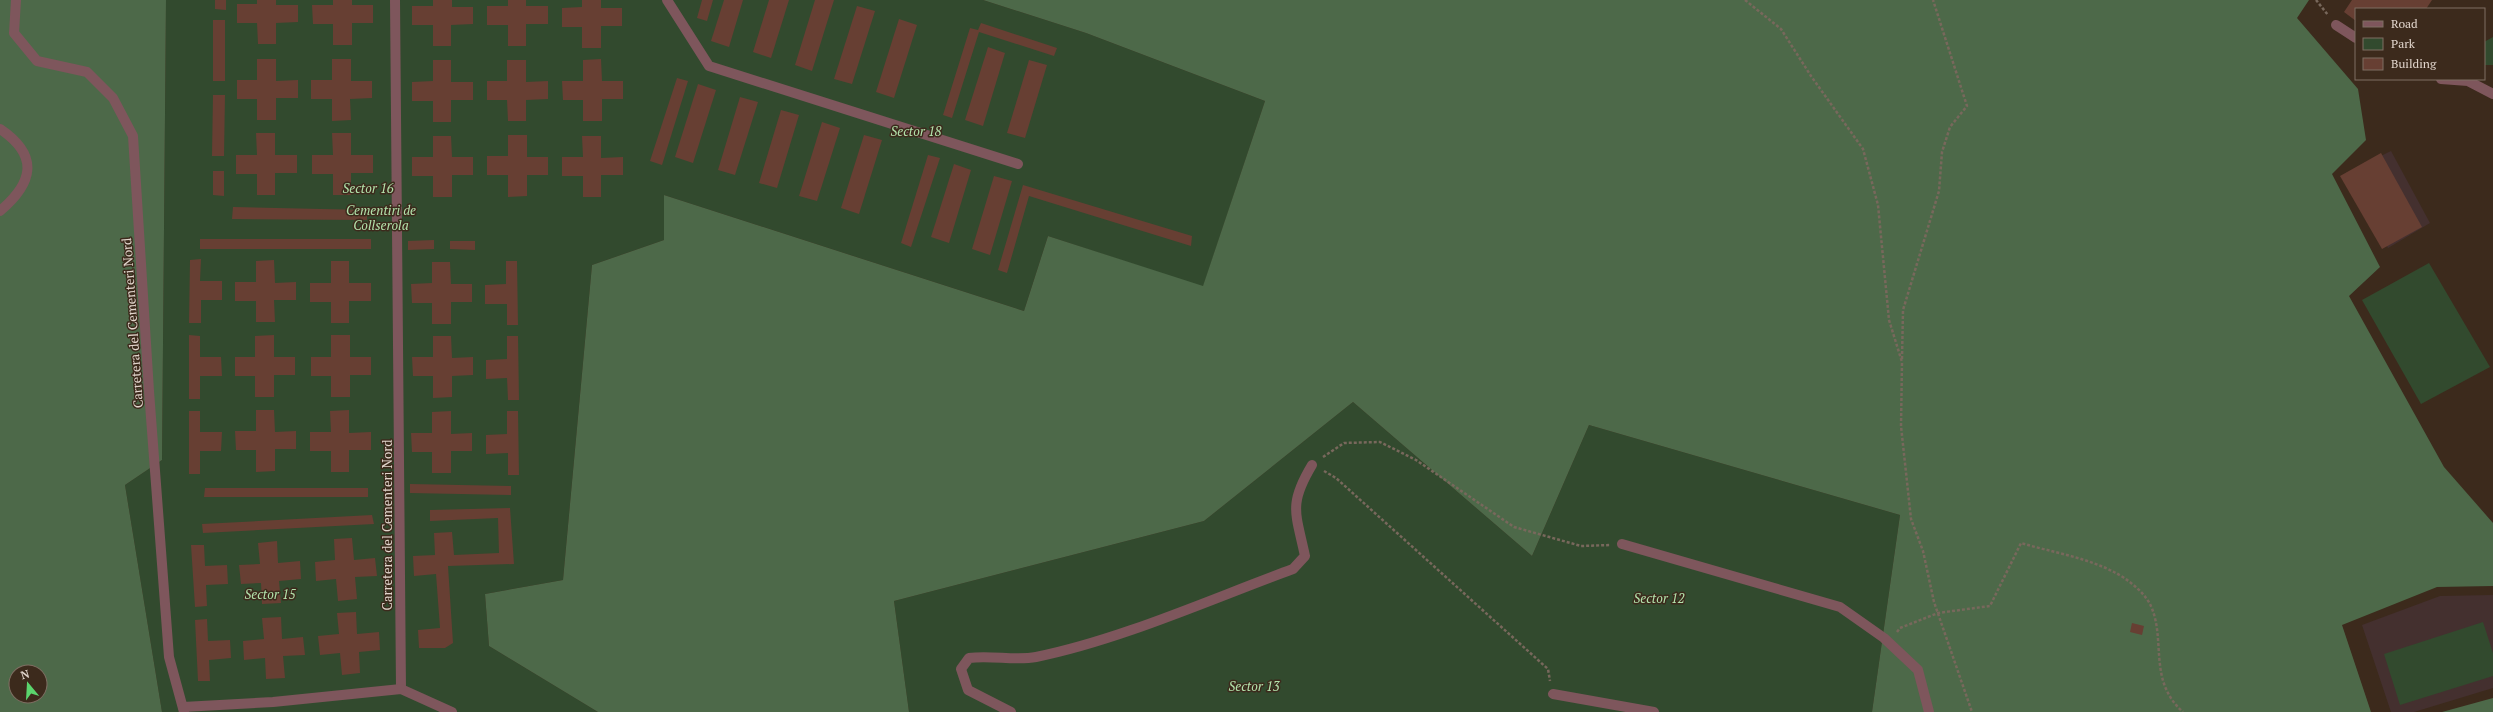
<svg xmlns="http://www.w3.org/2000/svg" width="2493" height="712" font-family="'PT Serif',serif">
	<rect width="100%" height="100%" fill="#3c2a1c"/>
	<g fill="#44302f">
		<path d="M2391,151L2430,223L2388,248L2346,173Z"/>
		<path d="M2493,595V688L2414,712H2391L2362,625L2440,596Z"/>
	</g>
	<g fill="#324a2e">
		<path d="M166,0H983L1086,33L1265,101L1203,287L1048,236L1024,311L664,195V240L592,265L563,580L485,594L489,646L598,712H162L125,485L162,460Z"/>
		<path d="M2493,37V65H2484V42Z"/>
		<path d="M2429,263L2490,367L2421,404L2362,300Z"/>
		<path d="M1353,402L1532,556L1589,425L1900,515L1872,712H909L894,601L1204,521Z"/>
		<path d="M2483,622L2493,653V676L2400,705L2384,654Z"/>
	</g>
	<g fill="#4d6949" fill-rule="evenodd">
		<path d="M0,0H166L162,460L125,485L162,712H0ZM16,672H40V696H16Z"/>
		<path d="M983,0H2309L2297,18L2358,89L2366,140L2332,174L2380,267L2349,296L2444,467L2493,523V586L2437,587L2342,625L2371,712H1872L1900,515L1589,425L1532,556L1353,402L1204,521L894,601L909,712H598L489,646L485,594L563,580L592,265L664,240V195L1024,311L1048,236L1203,286L1265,101L1086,33Z"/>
		<path d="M2493,698V712H2442Z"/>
	</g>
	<g fill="#673f33">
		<path d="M215,0H226V10L215,9Z"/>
		<path d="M257,0H276V5H298V22L276,23V44H258L257,23H237V4H257Z"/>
		<path d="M333,0H352V5H373V23H352V45H333V24H313L312,5H333Z"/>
		<path d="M433,0H452V7H473V24L451,25V46H433V25H412V6H433Z"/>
		<path d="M508,0H526V6H548V24H526V46H508V25H487V6H508Z"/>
		<path d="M582,0H601V8H622V26H601V48H582V27H562V8L582,7Z"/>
		<path d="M702,0H713L707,21L697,18Z"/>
		<path d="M724,0H743L729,47L711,41Z"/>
		<path d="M769,0H789L771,58L753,52Z"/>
		<path d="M815,0H834L812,71L795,65Z"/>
		<path d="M2352,0H2432L2426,9H2356V21L2344,12Z"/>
		<path d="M857,6L875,11L852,84L834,79Z"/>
		<path d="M899,19L917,25L894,98L876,92Z"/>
		<rect x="213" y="20" width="12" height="61"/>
		<path d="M981,23L1057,48L1054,56L979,32L952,118L943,115L970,28L978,30Z"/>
		<path d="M988,47L1005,53L983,126L965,120Z"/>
		<path d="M257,59H276V81L298,80V98H276V120H257V99H237V80H257Z"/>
		<path d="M332,59H351V81H372V98L350,99L351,120L332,121V99H311V80H332Z"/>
		<path d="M601,59L602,81H623V99H602V121H583V100H563L562,81H583V60Z"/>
		<path d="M433,60H451V82H473V100H451V122H433V101H412V82L433,81Z"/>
		<path d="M507,60H526V82L548,81V99L526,100V121H508L507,100H487V81H507Z"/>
		<path d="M1029,60L1047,65L1025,138L1007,133Z"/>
		<path d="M677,78L688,81L662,165L650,161Z"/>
		<path d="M698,84L716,90L693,163L675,157Z"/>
		<path d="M213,95H225L224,156H212Z"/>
		<path d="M740,97L758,102L735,175L718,170Z"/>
		<path d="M781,110L799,115L777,188L759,183Z"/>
		<path d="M822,122L840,128L817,201L799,196Z"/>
		<path d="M256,133H275V155H297V173H275V195H257V174H236V155H257Z"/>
		<path d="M332,133H351V155H373V173H351V195H333V174H312V155H333Z"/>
		<path d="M508,135H527V157H548V175H527V196L508,197V175H487V156H508Z"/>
		<path d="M864,135L882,140L859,214L841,208Z"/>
		<path d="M433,136H451L452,157H473V175H452V197H433V176H412V157H433Z"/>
		<path d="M582,136H601V158L623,157V175H601V197H583V176H562V157H583Z"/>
		<path d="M2381,153L2422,227L2382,249L2340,176Z"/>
		<path d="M928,155L940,158L911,247L901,243Z"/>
		<path d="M954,164L971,170L949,243L931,237Z"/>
		<path d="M213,171H224V196L213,195Z"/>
		<path d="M994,176L1012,181L990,255L972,249Z"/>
		<path d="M1023,185L1192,236L1191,246L1029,196L1007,273L998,270Z"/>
		<path d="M233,207L367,210V220L232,219Z"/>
		<rect x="200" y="239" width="171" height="10"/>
		<path d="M434,240V249L408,250V241Z"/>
		<path d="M450,241H475V250L450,249Z"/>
		<path d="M201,259L200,281H222V300H201V323H189L190,260Z"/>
		<path d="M274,260L275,283L296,282V300H274L275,322H256V301H235V282H256V261Z"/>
		<path d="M331,261H349V283H371V301H349V323H331V302H310V283H331Z"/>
		<path d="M506,261H517L518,325H507V304H485V285L506,284Z"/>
		<path d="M432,262H450L451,284H472V302H451V324H432V303H412L411,284L432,283Z"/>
		<path d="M189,335L200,336V357H221L222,376H200V399H189Z"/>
		<path d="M274,335V357H295V375H274V397H255V376H235V357H255V336Z"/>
		<path d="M331,335H350V357H371V375H350V397H331V376H311V357H331Z"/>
		<path d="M433,336H451L452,358L473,357V375L452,376V397L433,398V376H413L412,357H433Z"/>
		<path d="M507,336H518L519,400H508L507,378L486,379V360L507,359Z"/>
		<path d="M256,410H274L275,432L296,431V449H275V471L256,472V450H236L235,431H256Z"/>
		<path d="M349,410V433L371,432V450H349V472H331V451H310V432H331L330,411Z"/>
		<path d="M189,411H200V432H222L221,451H200V474H189Z"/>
		<path d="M451,411V434L472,433V451H451V473H432V452H412L411,433H432V412Z"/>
		<path d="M507,411H518L519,475H508V453L486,454V435L507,434Z"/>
		<path d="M410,484L511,486V495L410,493Z"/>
		<path d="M205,488H368V497H204Z"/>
		<path d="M510,508L514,564L448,566L453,643L445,648H419L418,630L440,628L436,574L414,576L413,556L435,555L434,533L452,532L454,555L499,553L498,518L430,521V510Z"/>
		<path d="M372,515L374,524L203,533L202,524Z"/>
		<path d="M352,538L354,560L375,558L377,576L355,577L357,599L338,601L336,579L316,581L315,562L335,560L334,539Z"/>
		<path d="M277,541L278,563L300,561L301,579L279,581L281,603L262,604L261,583L241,584L239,565L260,564L258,543Z"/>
		<path d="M191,545H204L205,566L227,565L228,584L206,585L207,606L195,607Z"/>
		<path d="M356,612L357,634L379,632L380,650L359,652L360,673L342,675L340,653L320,655L318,636L339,634L337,613Z"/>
		<path d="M281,617L282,639L303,637L305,655L283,656L285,678L266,679L265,658L244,660L243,641L264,639L262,618Z"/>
		<path d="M207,619L208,641L230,640L231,658L209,660L210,681H198L195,620Z"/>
		<path d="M2132,623L2144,626L2142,635L2130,632Z"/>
	</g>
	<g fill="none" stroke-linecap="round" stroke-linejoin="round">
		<g stroke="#78685c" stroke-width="2.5" stroke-dasharray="3 2" stroke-linecap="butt">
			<path d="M1745,0L1781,29L1811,76L1863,149L1878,205L1889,320L1902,362L1901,426L1911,519L1923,551L1934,602L1972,712"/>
			<path d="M2316,0L2328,15"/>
			<path d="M1902,359L1903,310L1939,191L1942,152L1950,127L1967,106L1933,0"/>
			<path d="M1323,457L1344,443L1380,442L1416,460L1514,527L1581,546L1610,545"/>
			<path d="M1324,471L1336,478L1548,669L1550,681"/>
			<path d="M1897,632L1900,628L1938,613L1990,606L2021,543C2051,552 2085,557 2114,572C2126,578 2143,591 2150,604C2167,639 2147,680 2183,712"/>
		</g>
		<g stroke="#7e565c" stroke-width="10">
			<path d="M16,0L14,33L37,61L87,72L113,98L133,136L149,391L169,657L184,712"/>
			<path d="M395,0L401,689"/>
			<path d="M667,0L709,66L1018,164"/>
			<path d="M2336,25L2356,38"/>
			<path d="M2441,79L2468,81L2493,94"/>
			<path d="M0,129C40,156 33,183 0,211"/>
			<path d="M1622,544L1840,607L1884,638L1918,670L1929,712"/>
			<path d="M1553,694L1654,712"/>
			<path d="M183,707L273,702L401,689L452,712"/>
			<path d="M1011,712L968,690L961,669L969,658C991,655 1016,661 1036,657C1120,640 1211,599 1293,569L1305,556C1296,513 1288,505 1312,465"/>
		</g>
	</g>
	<g text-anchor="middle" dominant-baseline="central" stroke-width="3" stroke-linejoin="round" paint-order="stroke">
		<g font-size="13" font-style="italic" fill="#b2e2ab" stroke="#3c2a1c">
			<text x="916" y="131">Sector 18</text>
			<text x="368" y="188">Sector 16</text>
			<text x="381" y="210">Cementiri de<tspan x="381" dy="15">Collserola</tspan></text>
			<text x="270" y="594">Sector 15</text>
			<text x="1659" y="598">Sector 12</text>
			<text x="1254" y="686">Sector 13</text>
		</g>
		<g font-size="13" fill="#e1d5cc" stroke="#3c2a1c">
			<text transform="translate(132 323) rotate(-94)">Carretera del Cementeri Nord</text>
			<text transform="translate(387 525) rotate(-90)">Carretera del Cementeri Nord</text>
		</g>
	</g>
	<rect x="2355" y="8" width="130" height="72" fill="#3c2a1c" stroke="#7e6e62"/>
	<rect x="2363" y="21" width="20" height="6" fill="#7e565c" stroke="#7e6e62"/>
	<text x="2391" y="28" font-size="12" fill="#e1d5cc">Road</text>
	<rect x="2363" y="38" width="20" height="12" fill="#324a2e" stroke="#7e6e62"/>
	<text x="2391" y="48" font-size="12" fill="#e1d5cc">Park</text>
	<rect x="2363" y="58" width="20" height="12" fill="#673f33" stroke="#7e6e62"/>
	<text x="2391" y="68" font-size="12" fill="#e1d5cc">Building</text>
	<g transform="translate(28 684) rotate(342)"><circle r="19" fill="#3c2a1c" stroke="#7e6e62"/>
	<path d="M0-3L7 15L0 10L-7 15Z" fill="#5bd56d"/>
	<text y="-6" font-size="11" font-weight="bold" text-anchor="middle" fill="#e1d5cc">N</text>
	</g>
</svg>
